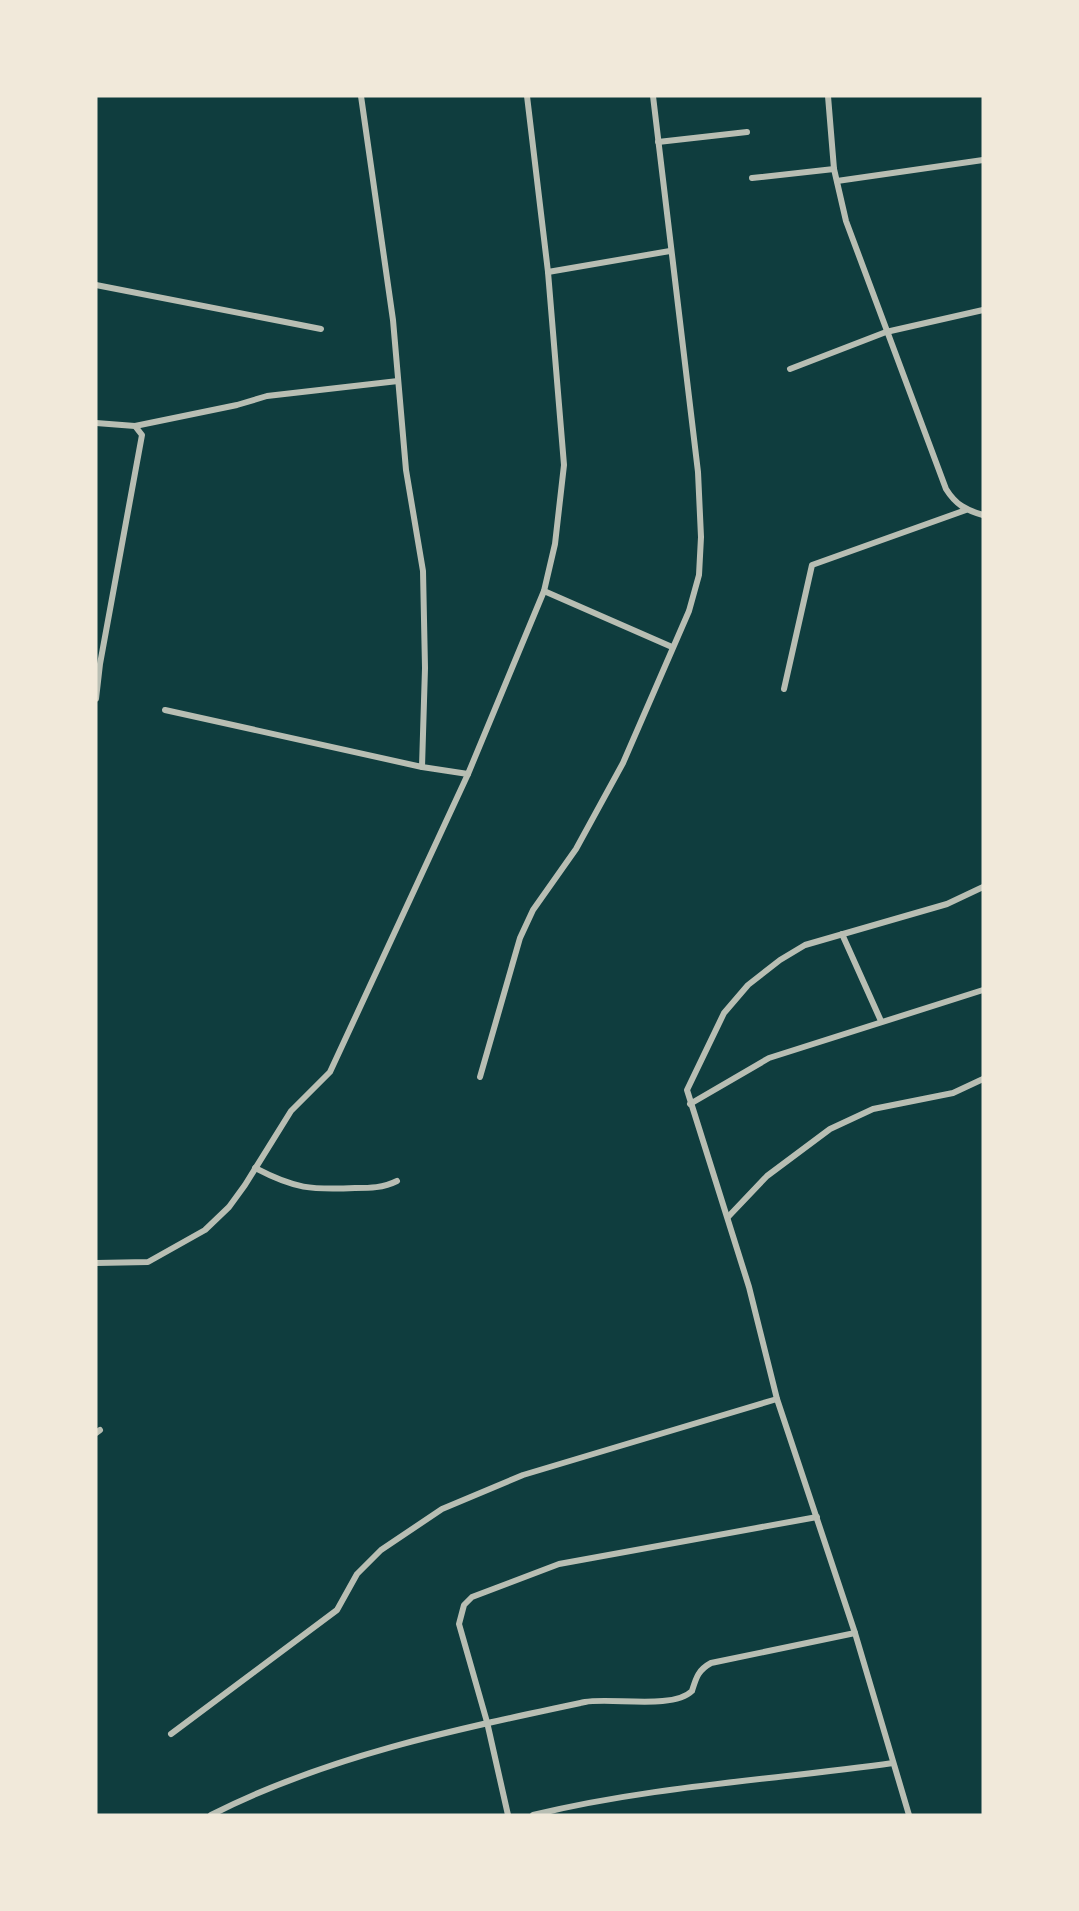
<svg xmlns="http://www.w3.org/2000/svg" width="1079" height="1911" font-family="'Times New Roman',serif">
	<rect width="100%" height="100%" fill="#0f3d3e"/>
	<g fill="none" stroke-linecap="round" stroke-linejoin="round">
		<g stroke="#b8beb3" stroke-width="6">
			<path d="M361,96L393,320L406,470L423,571L425,668L422,767L468,774"/>
			<path d="M828,96L834,169L846,221L946,489C956,505 966,510 983,515"/>
			<path d="M658,142L747,132"/>
			<path d="M752,178L834,169"/>
			<path d="M837,181L983,160"/>
			<path d="M548,272L670,251"/>
			<path d="M96,285L321,329"/>
			<path d="M790,369L886,332L983,310"/>
			<path d="M96,423L135,426L142,435L100,664L96,699"/>
			<path d="M135,426L237,405L267,396L398,381"/>
			<path d="M544,591L672,647"/>
			<path d="M784,689L812,565L966,510"/>
			<path d="M165,710L422,767"/>
			<path d="M842,934L881,1021"/>
			<path d="M480,1077L520,938L533,910L576,849L623,763L689,611L699,575L701,537L698,472L653,96"/>
			<path d="M690,1104L769,1058L983,990"/>
			<path d="M255,1168C295,1189 311,1190 355,1188C370,1188 383,1188 397,1181"/>
			<path d="M728,1217L767,1176L830,1129L873,1109L953,1093L983,1079"/>
			<path d="M96,1263L148,1262L205,1230L229,1207L245,1185L291,1111L330,1072L468,774L544,591L555,544L564,465L548,272L527,96"/>
			<path d="M96,1433L100,1430"/>
			<path d="M171,1734L337,1610L357,1574L381,1550L442,1509L523,1475L777,1399"/>
			<path d="M211,1815C327,1756 457,1729 585,1702C610,1697 673,1710 692,1691C696,1678 698,1670 711,1663L855,1633"/>
			<path d="M508,1815L487,1722L459,1624L464,1605L472,1597L559,1564L817,1517"/>
			<path d="M533,1815C652,1786 773,1780 893,1763"/>
			<path d="M909,1815L855,1633L777,1399L749,1287L687,1090L724,1013L748,985L780,960L805,945L947,904L983,887"/>
		</g>
	</g>
	<rect width="1079" height="1911" fill="none" stroke="#f1e9da" stroke-width="195"/>
</svg>
